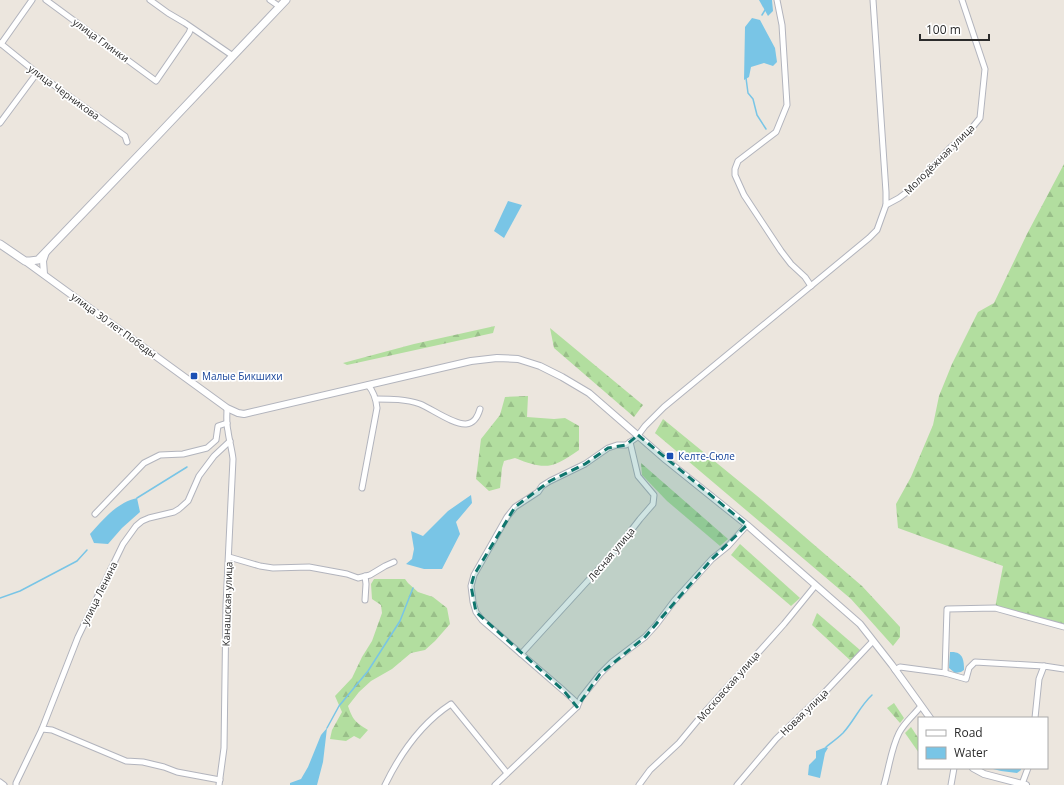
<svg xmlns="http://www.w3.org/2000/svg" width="1064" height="785" font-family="'Open Sans',sans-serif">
	<defs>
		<pattern id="forest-firs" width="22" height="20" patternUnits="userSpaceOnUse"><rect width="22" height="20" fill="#b2de9f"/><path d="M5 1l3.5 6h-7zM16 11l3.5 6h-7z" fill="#99bf89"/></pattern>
	</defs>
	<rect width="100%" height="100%" fill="#ece6de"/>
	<g fill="url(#forest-firs)">
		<path d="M1064,164V627L995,608L1003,566L898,528L896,504L911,477L933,425L939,396L952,364L978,312L994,303L1027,234Z"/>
		<path d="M495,326L493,333L347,365L343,363L414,344Z"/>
		<path d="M550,328L643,405L634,417L554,348Z"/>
		<path d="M528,396L527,417L554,419L565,418L579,426V450C552,469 545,470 515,458L504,461L502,468L500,488L489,491L476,479L481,439L500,415L505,397Z"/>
		<path d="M663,419L762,500L862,586L900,627V637L893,646L851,599L655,433Z"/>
		<path d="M641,463L728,539L720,546L667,501L642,475Z"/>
		<path d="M740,544L800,598L791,606L731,555Z"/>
		<path d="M374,579H405L408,583L418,592L433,597L447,608L450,624L435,641L425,650L411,653L392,669L371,681L359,692L348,706C353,720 355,722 368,730L360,739L354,736L346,741L330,739L332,730L342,712L335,696L352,678L362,657L372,641L382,613L381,605L372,599L371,584Z"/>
		<path d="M817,613L860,650L851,661L812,625Z"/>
		<path d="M894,703L904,718L900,723L887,708Z"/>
		<path d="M911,727L919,739V753L905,733Z"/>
	</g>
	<g fill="#79c5e6">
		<path d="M759,0H772L773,11L768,16Z"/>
		<path d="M752,18L760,20L775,48L777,62L773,66L764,63L751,67L749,77L744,80L745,27Z"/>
		<path d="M508,201L522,205L504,238L494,231Z"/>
		<path d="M471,495L472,503L456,522L460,534L442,569H424L406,564L412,559L414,549L411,531L423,536L448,511Z"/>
		<path d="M137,498L140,512L122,528L108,544L94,543L90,534C104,519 116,503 137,498Z"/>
		<path d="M950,652C963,651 964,660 964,670L961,672L955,673L949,668Z"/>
		<path d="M327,728L323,762L317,785H290V783L301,779L308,767L321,735Z"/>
		<path d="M826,747L828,748L825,753L820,778L808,775L809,765L816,758V751Z"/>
		<path d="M989,768H1021V770L1017,773L1001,771Z"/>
	</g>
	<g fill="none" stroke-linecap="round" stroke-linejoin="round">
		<g stroke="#79c5e6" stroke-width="1.5">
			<path d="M762,15L765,10"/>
			<path d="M746,78L748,93L753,99L757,115L766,129"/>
			<path d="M137,498L187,467"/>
			<path d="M0,598L20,591L77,561L87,550"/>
			<path d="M327,728L339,706L368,671L400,621L413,588"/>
			<path d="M826,747C831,743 838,738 843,733C854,721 860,706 872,695"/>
		</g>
		<g stroke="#b2b4bd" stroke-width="7">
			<g id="minor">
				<path d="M46,0L156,81L189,33L191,28"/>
				<path d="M150,0L168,13L185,23L233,56"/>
				<path d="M270,0L280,7"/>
				<path d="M777,0L782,25L787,105L776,132L738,161L735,169V175L744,195L781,251L791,264L805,277L811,286"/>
				<path d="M873,0L886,192V205L899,198L911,189L951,147L967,134L980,118L985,69L962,0"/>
				<path d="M0,43L37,73L125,136L127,142"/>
				<path d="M1,44L32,0"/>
				<path d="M0,123L37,73"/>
				<path d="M376,399C391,399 406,399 420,404C432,409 454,425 466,424C475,423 478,416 480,409"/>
				<path d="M362,488L377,408C376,398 374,392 368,385"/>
				<path d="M95,514L144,463L160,455L183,454L207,448L216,440L218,426L227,423"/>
				<path d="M229,557L260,566L273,568L309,567L347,574L358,578L370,575L385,566L394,562"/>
				<path d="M365,576L366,584L365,600"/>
				<path d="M521,654L616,550L640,519L653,504L654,495L638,476L630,442"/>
				<path d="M895,670L900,667L945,673L947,609L995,608L1064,627"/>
				<path d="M945,673L966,679L969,668L975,662L1044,666"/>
				<path d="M577,707L575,701L564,691L482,620L476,612L473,602L471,586L474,575L507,517L515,507L538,492L542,486L550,481L585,464L608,448L617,445H626L636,438L645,426L664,407L869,238L877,230L886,205"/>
				<path d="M1035,718L1039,679L1044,666L1064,669"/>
				<path d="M42,729L52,730L126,761L143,762L164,767L177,772L220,780"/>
				<path d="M0,782L4,785"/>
				<path d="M1022,784L1028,768"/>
				<path d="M16,785V783L42,729L78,637L123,544L136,526L142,521L149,518L174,512L179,509L188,501L199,476L214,456L230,441"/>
				<path d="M219,785L224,748L226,605L233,459C232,449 229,440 228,431C226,423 227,416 227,408"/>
				<path d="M385,785C400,754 422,723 451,704L507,773"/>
				<path d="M495,785L577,707L581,698L600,674L612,662L645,637L656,625L674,601L712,559L728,546L747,525"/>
				<path d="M639,785L650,770L679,743L703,714L784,624L815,586"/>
				<path d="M737,785L776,739L824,693L873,641"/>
				<path d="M884,785C889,768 891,749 899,733C904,723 914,715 921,706"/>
				<path d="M951,785L954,768"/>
			</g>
		</g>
		<g stroke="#b2b4bd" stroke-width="8">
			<g id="tertiary">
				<path d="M25,261L227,408L238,413L244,414L471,361L497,358L518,359L540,366L562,377L589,393L666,460L747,525L860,624L892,665L930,718"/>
				<path d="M44,274L43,261L46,252"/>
				<path d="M973,768L984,774L1026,785"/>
			</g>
		</g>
		<g stroke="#b2b4bd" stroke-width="9">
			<path id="secondary" d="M0,244L25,261H30L38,260L157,136L286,0"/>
		</g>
		<use href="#minor" stroke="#fff" stroke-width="5"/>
		<use href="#tertiary" stroke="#fff" stroke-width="6"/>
		<use href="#secondary" stroke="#fff" stroke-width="7"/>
	</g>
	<path fill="#0f766e" fill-opacity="0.2" stroke="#0f766e" stroke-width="3" stroke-dasharray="8 5" stroke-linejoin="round" d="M638,435L747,525L712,559L645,637L600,674L577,707L564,691L476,612L471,586L474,575L515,507L550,481L585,464L608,448L626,445Z"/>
	<g fill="#1a4fb4" stroke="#fff" stroke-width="1.5">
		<rect x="190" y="372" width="8" height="8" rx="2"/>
		<rect x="666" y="452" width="8" height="8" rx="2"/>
	</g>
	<g text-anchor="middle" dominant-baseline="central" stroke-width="3.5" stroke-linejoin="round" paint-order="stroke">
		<g font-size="10" fill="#2b2b2b" stroke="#fff">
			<text transform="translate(101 40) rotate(36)">улица Глинки</text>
			<text transform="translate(64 92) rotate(36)">улица Черникова</text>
			<text transform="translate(939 159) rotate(-45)">Молодёжная улица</text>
			<text transform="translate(114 325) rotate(36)">улица 30 лет Победы</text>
			<text transform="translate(611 554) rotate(-50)">Лесная улица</text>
			<text transform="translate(99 593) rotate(-64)">улица Ленина</text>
			<text transform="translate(227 604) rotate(-88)">Канашская улица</text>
			<text transform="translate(728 686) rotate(-49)">Московская улица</text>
			<text transform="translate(804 712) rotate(-44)">Новая улица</text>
		</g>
		<g font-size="10" fill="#164399" stroke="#fff" text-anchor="start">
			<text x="202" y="376">Малые Бикшихи</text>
			<text x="678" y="456">Келте-Сюле</text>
		</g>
	</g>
	<rect x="918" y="717" width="130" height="52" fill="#ffffff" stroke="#aaaaaa"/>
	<rect x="926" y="730" width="20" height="6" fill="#ffffff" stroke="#aaaaaa"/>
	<text x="954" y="737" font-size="12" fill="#2b2b2b">Road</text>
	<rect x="926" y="747" width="20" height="12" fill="#79c5e6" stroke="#aaaaaa"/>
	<text x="954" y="757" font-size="12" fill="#2b2b2b">Water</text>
	<path d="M920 34v6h69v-6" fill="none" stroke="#2b2b2b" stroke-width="2"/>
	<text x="926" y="34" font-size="12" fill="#2b2b2b" stroke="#ffffff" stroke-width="3" paint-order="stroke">100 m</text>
</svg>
